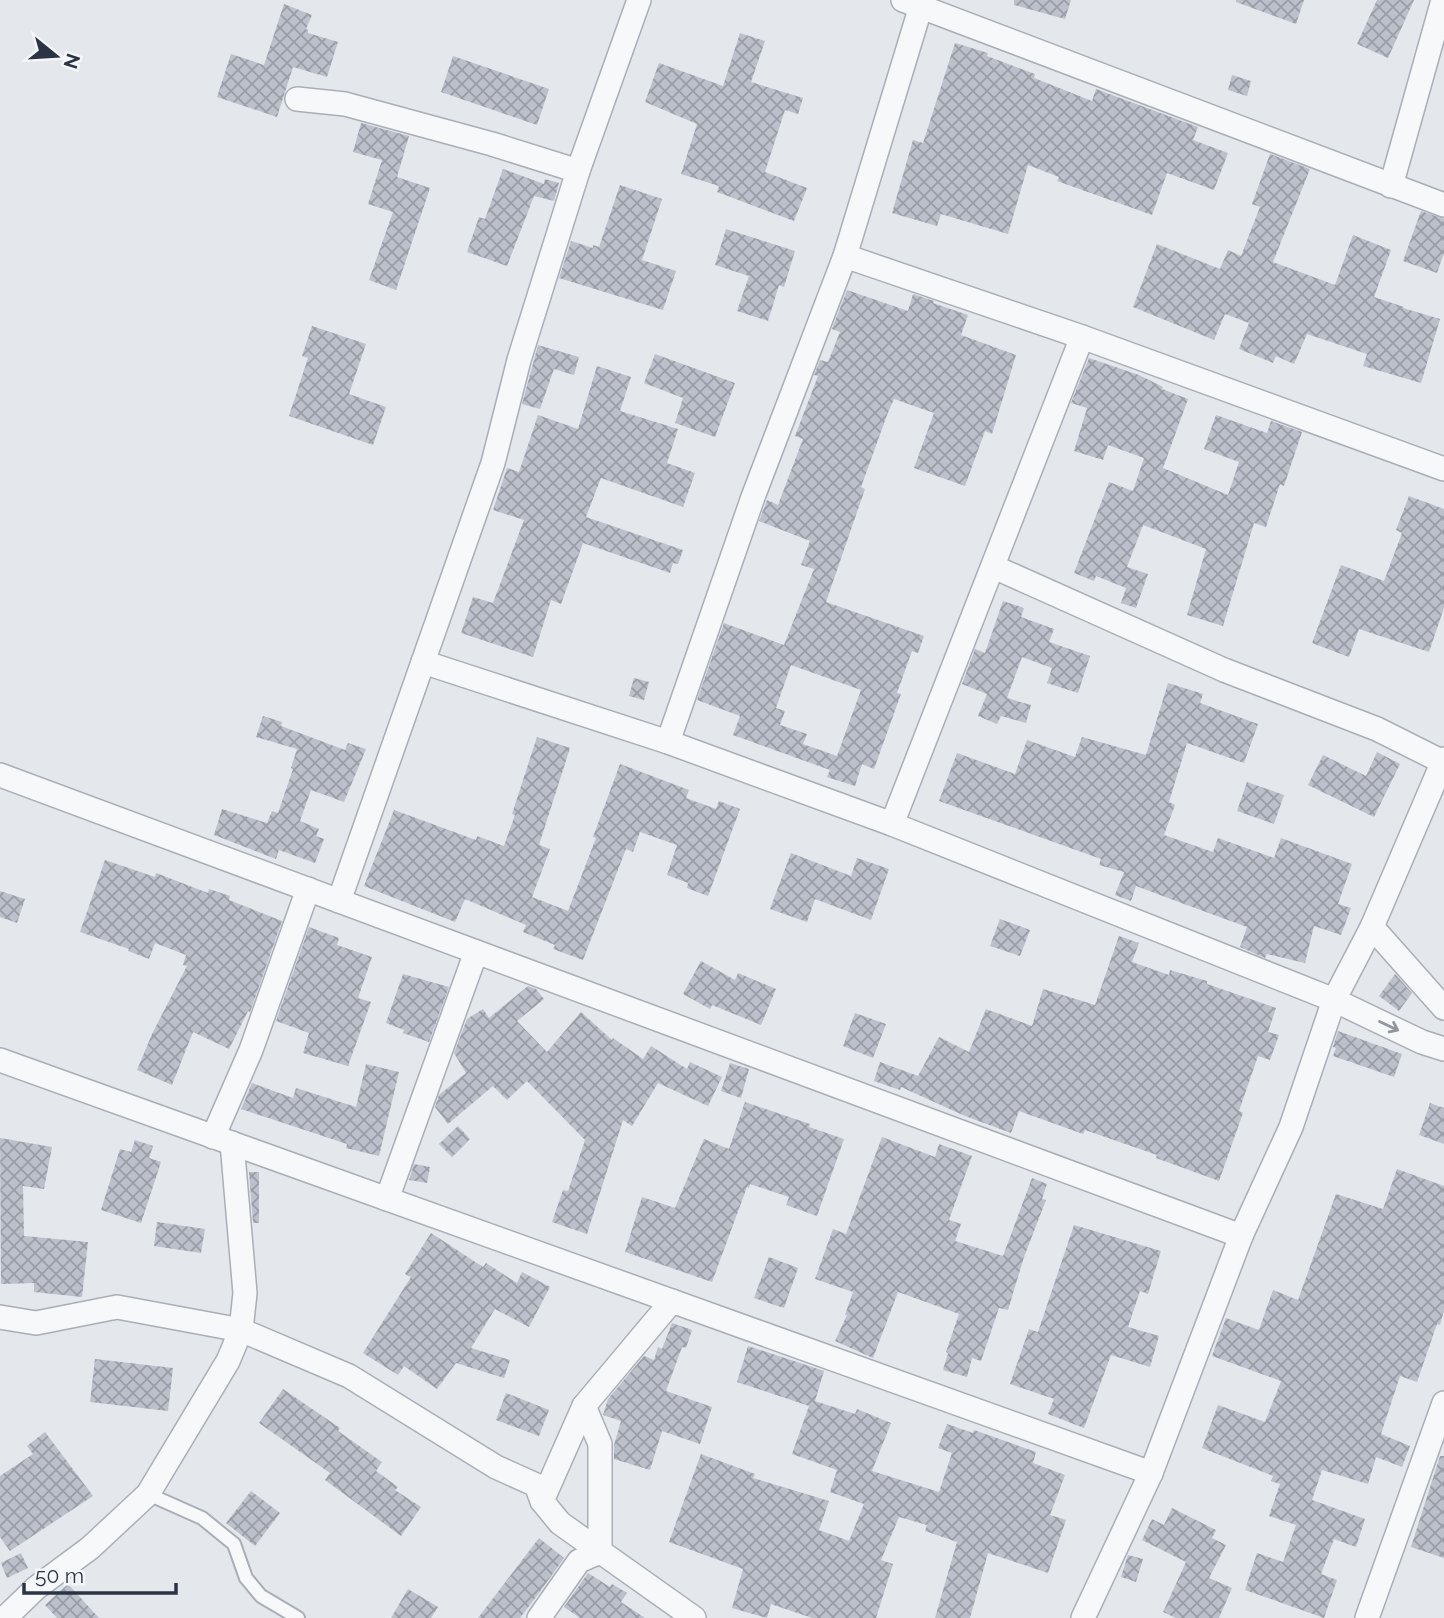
<svg xmlns="http://www.w3.org/2000/svg" width="1444" height="1618" font-family="Raleway,sans-serif">
	<defs>
		<pattern id="building-cross-hatch" width="8" height="8" patternUnits="userSpaceOnUse" patternTransform="scale(1.75)"><rect width="8" height="8" fill="#bbc0ca"/><path d="M0 0l8 8M0 8l8-8" fill="none" stroke="#989da6"/></pattern>
	</defs>
	<rect width="100%" height="100%" fill="#e4e7ec"/>
	<g fill="url(#building-cross-hatch)" fill-rule="evenodd">
		<path d="M1014,0H1071L1065,19L1014,5Z"/>
		<path d="M1236,0H1304L1296,24L1236,2Z"/>
		<path d="M1377,0H1414L1388,58L1357,44Z"/>
		<path d="M284,4L312,15L306,29L308,30V33L338,42L327,77L293,67L277,117L217,97L231,54L264,65Z"/>
		<path d="M740,33L765,41L751,82L803,98L798,114L785,110L765,172L807,188L794,221L717,192L719,186L681,174L697,124L645,102L659,63L723,86Z"/>
		<path d="M955,43L988,53L987,56L1035,74L1034,78L1092,101L1096,89L1198,127L1193,140L1228,153L1214,190L1167,173L1152,215L1057,181L1059,177L1028,165L1008,234L941,214L937,226L892,213L913,140L923,143Z"/>
		<path d="M453,56L549,89L537,125L441,92Z"/>
		<path d="M1232,75L1251,81L1247,96L1228,90Z"/>
		<path d="M361,123L409,136L397,177L430,188L396,290L369,280L393,212L368,204L382,160L353,152Z"/>
		<path d="M1270,154L1310,169L1273,262L1335,285L1353,235L1391,250L1374,297L1404,307L1403,308L1440,319L1421,383L1363,366L1367,354L1307,334L1294,364L1276,356L1273,363L1239,349L1249,323L1225,314L1214,340L1133,307L1157,244L1220,269L1228,250L1241,256L1260,207L1252,204Z"/>
		<path d="M503,169L544,184L545,179L559,183L554,201L534,196L507,266L467,252L479,217L485,219Z"/>
		<path d="M620,185L662,199L642,260L676,271L663,310L559,278L571,241L593,248V245L599,247Z"/>
		<path d="M1421,211L1444,219V253L1437,273L1403,261Z"/>
		<path d="M726,229L795,251L784,287L779,285L768,321L737,311L749,276L715,265Z"/>
		<path d="M847,290L908,311L913,294L934,301L933,303L968,315L961,335L1016,355L992,434L985,431L965,486L914,468L934,413L894,399L887,415L861,487L865,489L826,602L924,636L918,653L912,651L897,693L901,694L874,769L862,764L855,786L827,777L830,770L733,735L740,716L697,700L724,623L784,645L814,569L801,565L810,541L759,521L767,500L778,505L803,439L795,436L818,376L814,375L820,360L828,362L840,332L832,329ZM791,665L861,690L837,756L803,744L807,734L780,725L785,711L776,708Z"/>
		<path d="M312,326L366,344L349,394L386,407L373,445L289,416L308,358L302,356Z"/>
		<path d="M538,345L579,357L574,375L554,369L540,409L522,404Z"/>
		<path d="M655,354L735,383L715,437L675,423L683,398L644,383Z"/>
		<path d="M1089,358L1139,375L1163,387L1162,389L1188,399L1163,468L1228,495L1239,462L1204,449L1216,415L1267,433L1271,421L1302,432L1284,486L1280,484L1266,527L1254,523L1223,626L1187,615L1206,549L1143,525L1127,567L1148,574L1136,608L1121,603L1126,588L1096,576L1094,581L1074,573L1109,482L1133,491L1144,458L1108,445L1103,460L1074,451L1087,408L1071,403Z"/>
		<path d="M597,366L631,377L620,411L678,429L667,463L695,473L683,507L601,478L586,517L683,550L678,564L673,563L670,573L583,543L561,604L551,600L533,657L461,633L473,597L493,603L524,520L493,510L507,468L519,472L538,415L578,429Z"/>
		<path d="M1409,496L1444,509V608L1429,652L1359,629L1349,657L1312,643L1341,565L1384,581L1402,533L1396,530Z"/>
		<path d="M1003,601L1024,608L1021,617L1054,629L1049,642L1090,656L1078,693L1047,683L1052,668L1022,657L1007,698L1031,705L1026,723L1001,716L997,724L978,716L987,694L962,684L975,649L985,653Z"/>
		<path d="M634,678L649,682L644,700L629,696Z"/>
		<path d="M1168,683L1203,694L1200,703L1258,724L1244,763L1187,743L1169,802L1175,805L1164,835L1213,852L1218,838L1274,858L1281,838L1352,864L1338,904L1351,908L1341,935L1314,926L1305,963L1267,954L1265,958L1240,947L1247,927L1184,904L1136,886L1131,901L1115,895L1124,872L1099,865L1101,859L939,801L957,753L1015,774L1027,740L1075,757L1082,737L1146,755Z"/>
		<path d="M263,716L282,722L281,726L345,750L348,743L366,749L344,802L311,790L300,821L319,829L316,836L324,839L315,863L279,850L276,859L214,835L222,809L267,823L272,811L278,813L293,769L291,768L297,749L256,737Z"/>
		<path d="M537,737L570,748L539,845L550,849L532,897L568,911L596,838L593,837L620,764L689,790L686,798L716,809L719,801L740,809L708,896L687,888L688,883L667,875L677,845L640,832L633,852L626,849L583,960L553,949L555,945L523,932L526,925L465,899L455,922L364,886L394,810L476,840L477,836L504,846L515,815L512,814Z"/>
		<path d="M1377,752L1400,764L1374,817L1308,785L1323,755L1366,776Z"/>
		<path d="M1247,782L1284,795L1274,824L1237,811Z"/>
		<path d="M791,853L851,876L857,858L889,869L871,920L815,899L807,922L770,909Z"/>
		<path d="M105,860L155,877L156,873L208,893L209,889L230,896L229,900L282,921L250,1012L248,1011L229,1049L193,1032L172,1085L137,1070L152,1034L187,966L183,965L186,955L155,943L149,959L128,951L129,949L80,932Z"/>
		<path d="M0,891L25,899L17,923L0,917Z"/>
		<path d="M1000,919L1030,930L1020,956L990,946Z"/>
		<path d="M309,927L339,938L337,945L372,957L358,998L371,1002L348,1066L303,1053L309,1033L276,1021Z"/>
		<path d="M1119,936L1139,943L1132,962L1169,975L1170,970L1207,981V984L1276,1008L1268,1032L1279,1035L1270,1060L1258,1056L1239,1111L1243,1113L1219,1181L1156,1158L1157,1155L1085,1130L1083,1134L1019,1111L1011,1133L965,1116L901,1087L900,1090L874,1081L880,1062L918,1076L939,1037L969,1052L986,1009L1032,1026L1043,989L1095,1005Z"/>
		<path d="M701,961L735,980L738,973L776,989L761,1025L712,1005L710,1009L683,994Z"/>
		<path d="M403,974L449,987L429,1042L403,1033L404,1030L386,1023Z"/>
		<path d="M1395,974L1412,993L1399,1011L1379,996Z"/>
		<path d="M528,986L536,989L544,999L517,1021L547,1052L581,1012L612,1040L613,1038L643,1059L651,1046L687,1069L690,1062L722,1077L708,1106L658,1083L632,1126L623,1120L587,1234L552,1222L563,1190L568,1191L585,1140L527,1081L507,1100L493,1086L448,1124L435,1107L439,1095L466,1073L454,1053L467,1019L483,1009L489,1018Z"/>
		<path d="M855,1013L886,1024L873,1058L843,1046Z"/>
		<path d="M1338,1031L1402,1054L1394,1077L1333,1056L1336,1048L1333,1047Z"/>
		<path d="M730,1063L749,1069L741,1098L721,1091Z"/>
		<path d="M366,1064L399,1072L379,1156L346,1148L347,1144L241,1109L252,1083L293,1098L296,1088L356,1107Z"/>
		<path d="M745,1102L810,1124L809,1127L844,1139L817,1216L786,1205L789,1197L750,1184L749,1188L747,1187L712,1282L625,1252L642,1197L675,1208L704,1139L729,1149Z"/>
		<path d="M1430,1103L1444,1108V1144L1419,1135Z"/>
		<path d="M458,1126L470,1139L452,1157L439,1144Z"/>
		<path d="M882,1137L935,1157L939,1144L972,1156L949,1220L961,1224L955,1241L1003,1256L1032,1178L1047,1184L1042,1199L1046,1200L1024,1257L1008,1310L999,1308L981,1361L972,1358L967,1377L943,1370L948,1353L946,1352L959,1314L898,1292L873,1358L835,1341L847,1315H845L853,1292L815,1279L833,1229L846,1234Z"/>
		<path d="M0,1138L52,1147L44,1189L23,1186L24,1236L88,1242L82,1297L34,1292V1283L1,1284Z"/>
		<path d="M135,1140L153,1146L149,1158L161,1162L141,1223L101,1210L120,1149L131,1152Z"/>
		<path d="M414,1164L430,1167L427,1183L409,1180Z"/>
		<path d="M1397,1169L1444,1186V1311L1440,1325L1437,1324L1417,1382L1400,1376L1381,1434L1410,1446L1402,1467L1376,1457L1368,1484L1322,1470L1312,1500L1365,1519L1356,1547L1334,1539L1321,1574L1337,1580L1324,1618L1245,1590L1257,1553L1283,1562L1296,1525L1269,1516L1280,1484L1271,1481L1273,1476L1202,1448L1218,1405L1265,1422L1281,1381L1212,1356L1226,1318L1259,1330L1273,1290L1298,1300L1336,1194L1383,1209Z"/>
		<path d="M249,1172H259V1223H253Z"/>
		<path d="M157,1222L205,1229L201,1253L154,1246Z"/>
		<path d="M1074,1225L1161,1251L1148,1294L1140,1291L1128,1327L1159,1336L1150,1367L1111,1355L1084,1428L1048,1414L1054,1399L1010,1384L1029,1329L1038,1332Z"/>
		<path d="M431,1233L483,1267L486,1263L517,1283L522,1272L550,1287L529,1327L495,1309L471,1348L510,1360L504,1378L456,1363L437,1389L404,1366L398,1375L363,1353L411,1277L405,1274Z"/>
		<path d="M769,1257L798,1268L784,1308L754,1298Z"/>
		<path d="M672,1323L692,1330L686,1348L682,1347L666,1391L712,1407L700,1444L662,1431L650,1470L614,1459V1445L621,1421L603,1415L608,1399L644,1356L654,1360L658,1347L662,1349Z"/>
		<path d="M748,1346L824,1371L815,1401L855,1414L857,1409L891,1423L872,1471L939,1492L952,1453L938,1448L947,1424L973,1433L974,1430L1036,1452L1033,1463L1065,1475L1050,1515L1066,1520L1048,1573L988,1553L970,1618H935L957,1542L925,1531L927,1525L899,1517L881,1560L893,1564L876,1618H812L771,1604L767,1618L732,1608L743,1569L669,1542L701,1454L755,1474L753,1478L829,1501L819,1530L849,1541L864,1504L830,1492L837,1470L792,1454L809,1406L737,1382Z"/>
		<path d="M95,1359L173,1368L168,1411L90,1402Z"/>
		<path d="M283,1389L340,1428L338,1431L382,1462L376,1471L398,1487L395,1490L421,1507L401,1536L325,1480L330,1473L259,1423Z"/>
		<path d="M506,1393L549,1410L539,1436L496,1420Z"/>
		<path d="M45,1432L93,1496L10,1551L0,1537V1476L33,1454L27,1446Z"/>
		<path d="M1440,1456H1444V1558L1411,1547Z"/>
		<path d="M251,1491L280,1513L255,1546L226,1523Z"/>
		<path d="M1172,1508L1216,1530L1212,1538L1226,1545L1209,1578L1232,1588L1219,1618H1176L1163,1612L1186,1562L1142,1540L1152,1519L1164,1525Z"/>
		<path d="M539,1538L564,1558L539,1593L520,1618H478Z"/>
		<path d="M21,1553L28,1568L7,1578L1,1563Z"/>
		<path d="M1128,1555L1143,1559L1136,1582L1121,1577Z"/>
		<path d="M588,1573L610,1587L612,1584L627,1593L621,1602L645,1618H580L564,1607Z"/>
		<path d="M68,1584L99,1618H57L45,1605Z"/>
		<path d="M408,1589L438,1607L431,1618H391Z"/>
	</g>
	<g fill="none" stroke-linecap="round" stroke-linejoin="round">
		<g stroke="#a9aeb7" stroke-width="16">
			<path id="service" d="M148,1494L202,1518L234,1544L246,1578L261,1596L298,1618"/>
		</g>
		<g stroke="#a9aeb7" stroke-width="26">
			<g id="minor">
				<path d="M903,0L1444,205"/>
				<path d="M297,99L345,104L492,144L578,171"/>
				<path d="M1391,186L1443,0"/>
				<path d="M845,256L1082,337L1444,469"/>
				<path d="M994,567L1224,670L1377,729L1443,762"/>
				<path d="M423,662L668,742L892,824L1334,1000L1422,1042L1444,1049"/>
				<path d="M668,742L753,497L845,256L921,6"/>
				<path d="M0,775L1241,1236"/>
				<path d="M892,824L1082,337"/>
				<path d="M339,901L493,463L519,360L578,171L639,0"/>
				<path d="M1372,927L1444,1008"/>
				<path d="M0,1060L1151,1473"/>
				<path d="M213,1137L251,1050L308,889"/>
				<path d="M387,1199L476,952"/>
				<path d="M0,1317L36,1323L117,1307L241,1330L349,1376L496,1467L536,1485L542,1501L560,1523L694,1618"/>
				<path d="M542,1501L584,1406L672,1301"/>
				<path d="M5,1618L36,1588L90,1548L148,1494L228,1361L241,1330L245,1293L232,1143"/>
				<path d="M539,1618L579,1561L600,1552V1444L584,1406"/>
				<path d="M1083,1618L1151,1473L1241,1236L1291,1127L1334,1000L1372,927L1444,759"/>
				<path d="M1367,1618L1444,1403"/>
			</g>
		</g>
		<use href="#service" stroke="#f7f8fa" stroke-width="12"/>
		<use href="#minor" stroke="#f7f8fa" stroke-width="23"/>
	</g>
	<defs><path id="oneway-shaft" d="M-6 0H5M1.5-3L5.5 0L1.5 3" fill="none" stroke-width="1.6" stroke-linecap="round" stroke-linejoin="round" transform="scale(1.75)"/></defs>
	<use stroke="#9196a0" href="#oneway-shaft" transform="translate(1389 1026) rotate(25)"/>
	<g transform="translate(56 56) rotate(108)" stroke="#f4f6f9" stroke-width="5" paint-order="stroke">
	<path d="M0-5L12 26L0 18L-12 26Z" fill="#2b3445"/>
	<text y="-10" font-size="19" font-weight="bold" text-anchor="middle" fill="#2b3445">N</text>
	</g>
	<path d="M24 1583v10h152v-10" fill="none" stroke="#2b3445" stroke-width="3.5"/>
	<text x="35" y="1583" font-size="21" fill="#2b3445" stroke="#f4f6f9" stroke-width="5" paint-order="stroke">50 m</text>
</svg>
